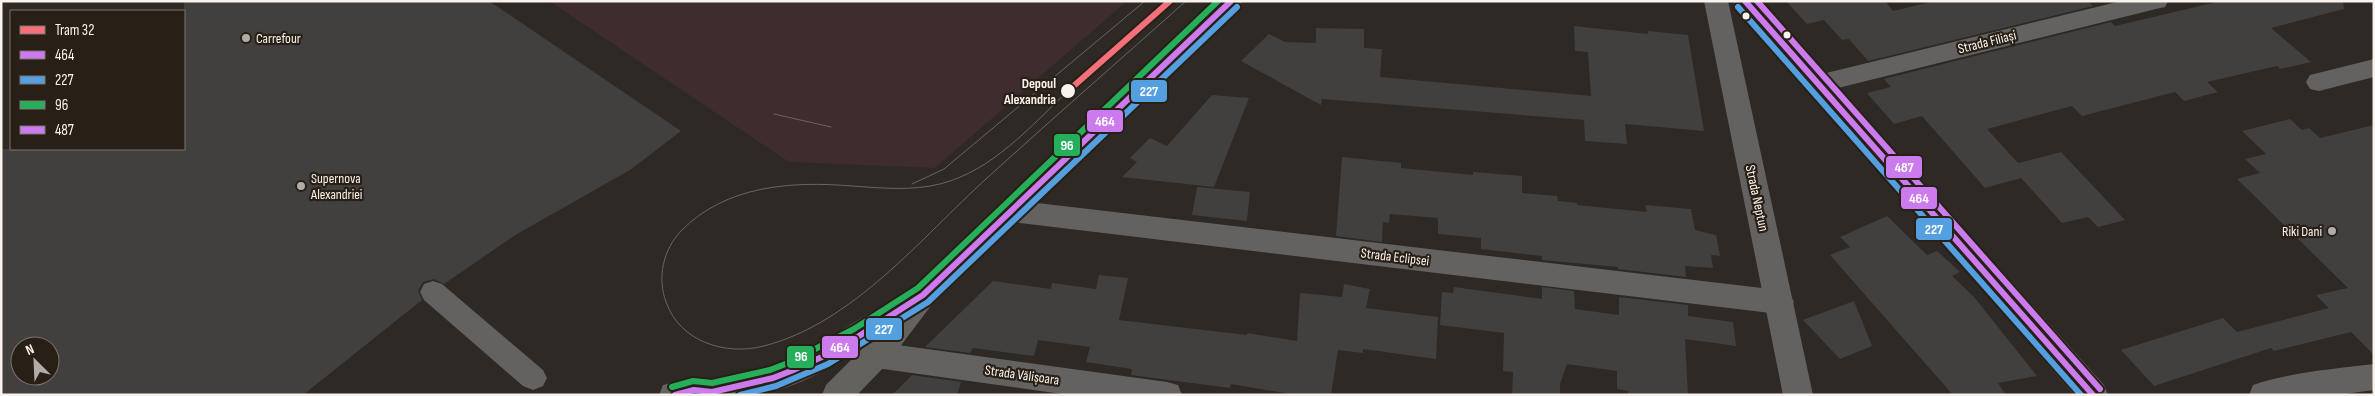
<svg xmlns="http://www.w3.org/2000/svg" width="2375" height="396" font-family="'Sofia Sans Condensed',sans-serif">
	<rect width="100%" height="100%" fill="#2e2924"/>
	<path fill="#3e2c2f" d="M549,1H1127L935,168L789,162Z"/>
	<g fill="#423f3f" fill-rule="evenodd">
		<path d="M184,1H489L681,131L630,170L517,234L444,284L434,279L423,282L418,291L422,300L303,395H1V149H184ZM20,346H50V376H20Z"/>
		<path d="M1786,1H1885L1893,11L1935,1H2088L2093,6L1868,61L1849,39L1842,40L1824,20L1807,24Z"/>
		<path d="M2221,1H2343L2344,9L2271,28L2311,62L2280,69L2277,66L2207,82L2218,92L2184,101L2175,92L2082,116L2072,106L1987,129L2018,163L2061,152L2125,220L2098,227L2088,217L2062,223L2021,178L1985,188L1922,116L1894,124L1867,93L1891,87L1884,79L2111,22L2115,26Z"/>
		<path d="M1574,26L1648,34V31L1688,35L1704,131L1625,124L1627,144L1585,141L1584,120L1322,99L1321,105L1241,61L1269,34L1285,42L1316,43V28L1364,29V48L1382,49L1380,77L1591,96L1588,52L1575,51Z"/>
		<path d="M1212,95L1249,98L1214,187L1122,177L1137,162L1130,158L1150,138L1167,146Z"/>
		<path d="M2290,119L2302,130L2309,128L2320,138L2374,125V355L2351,332L2274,351L2271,348L2154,386L2121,350L2223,318L2237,332L2329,308L2316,295L2348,288L2237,179L2260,173L2245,159L2266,154L2242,131Z"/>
		<path d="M1342,157L1401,163V168L1473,175V172L1522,176V193L1557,196L1558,201L1577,203V205L1647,212L1645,205L1691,209L1695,230L1716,235L1720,256L1711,255L1713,268L1685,266L1686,277L1618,269V267L1542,260V256L1481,249V238L1438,234V218L1390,214L1389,223L1383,222L1382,242L1336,236Z"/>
		<path d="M1197,187L1250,192L1247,221L1192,215Z"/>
		<path d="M1887,216L1927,255L1937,251L1960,272L1952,276L1974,297L2037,376L1998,383L2006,395H1953L1830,255L1850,247L1840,237Z"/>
		<path d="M1099,275L1128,278L1119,320L1247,335V333L1297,341L1300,293L1342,297L1344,284L1370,289L1366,308L1438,317L1436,359L1363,349V353L1338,350L1331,395H1296L1231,384L1230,388L1131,375L1132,369L1086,362L1090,347L1038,340L1034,356L973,348L970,353L925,347L993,281L1051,289L1052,283L1096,289Z"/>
		<path d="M1454,287L1542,299V287L1574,291L1575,309L1619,315V297L1688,305V316L1733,322L1736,346L1685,339L1688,395H1628V391L1617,389V371L1567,364L1560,384V395H1512L1513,372L1503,371L1504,333L1440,325L1442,292L1453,293Z"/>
		<path d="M1854,301L1872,346L1840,359L1803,320Z"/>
		<path d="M912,375L961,382L957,395H892Z"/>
	</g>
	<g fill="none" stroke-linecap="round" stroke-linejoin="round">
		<path fill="#636260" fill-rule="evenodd" d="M433,281L442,284L543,370L547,378L543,386L533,390L523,386L424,300L420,292L424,284Z"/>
		<g fill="#636260" fill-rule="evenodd">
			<path d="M2121,1H2168L2165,7L2156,9L1818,93L1809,91L1805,84L1809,77L1818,75Z"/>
			<path d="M2374,59V77L2319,91L2310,89L2306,82L2310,75Z"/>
			<path d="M1011,200L1779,290L1789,293L1794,302L1789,311L1779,314L1011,222L1001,219L997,211L1001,203Z"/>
			<path d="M876,342L1167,382L1178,385L1182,395H1069L876,368L865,364L861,355L865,346Z"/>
			<path d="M2374,364V390L2337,395H2249L2253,385C2291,372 2334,369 2374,364Z"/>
		</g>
		<path fill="#636260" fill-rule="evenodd" d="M1704,1H1728L1813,395H1783Z"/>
		<path fill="#656460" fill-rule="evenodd" d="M1733,1H1759L2104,385L2108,395H2074Z"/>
		<path fill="#64625f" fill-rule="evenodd" d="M1216,1H1243L933,303L887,364L857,395H822L826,385L864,347C833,366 796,389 759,394C731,396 688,395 659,395L663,385L694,377L712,379L769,366L813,347L895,298L906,295Z"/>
		<g stroke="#696563" stroke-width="1">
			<path d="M1068,91C1031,126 992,171 940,184C912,191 881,188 852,186C792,181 726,185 681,231C663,250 657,278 666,302C680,342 726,356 764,346C853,323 921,238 987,178C1053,118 1120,60 1186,1"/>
			<path d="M774,114L831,127"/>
			<path d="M912,184L944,169L1145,1"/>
		</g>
		<g stroke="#282017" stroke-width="10">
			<g id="bus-1">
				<path d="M1745,1L2093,395"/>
				<path d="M675,395L694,390L712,392L773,378L791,371L824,356L859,336L923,295L1231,1"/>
			</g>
		</g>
		<g stroke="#282017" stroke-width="10">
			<g id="bus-2">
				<path d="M1738,7L2081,395"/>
				<path d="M740,395L776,386L828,364L928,302L1237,7"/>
			</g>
		</g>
		<g stroke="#282017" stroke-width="10">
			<path id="bus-3" d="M672,387L693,381L712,383L770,370L788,363L854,329L918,288L1218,1"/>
		</g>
		<g stroke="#282017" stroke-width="10">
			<path id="bus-4" d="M1757,1L2100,389"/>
		</g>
		<use href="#bus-1" stroke="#cb7bed" stroke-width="6"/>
		<use href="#bus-2" stroke="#539fdf" stroke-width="6"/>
		<use href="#bus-3" stroke="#26af5b" stroke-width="6"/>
		<use href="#bus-4" stroke="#cb7bed" stroke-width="6"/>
		<g stroke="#282017" stroke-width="10">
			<path id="tram-1" d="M1068,91L1170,1"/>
		</g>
		<use href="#tram-1" stroke="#f5707a" stroke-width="6"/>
	</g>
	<g fill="#f9f3ed" stroke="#282017" stroke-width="2">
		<circle cx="1746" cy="16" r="4.5"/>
		<circle cx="1787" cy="35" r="4.5"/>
		<circle cx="1068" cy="91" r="8"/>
	</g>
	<g fill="#b2aca7" stroke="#282017" stroke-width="2">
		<circle cx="246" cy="38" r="5"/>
		<circle cx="301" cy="186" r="5"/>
		<circle cx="2332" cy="231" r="5"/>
	</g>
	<g text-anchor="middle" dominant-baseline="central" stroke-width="4.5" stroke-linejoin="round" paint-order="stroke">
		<g font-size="14" fill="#f9f3ed" stroke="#282017" text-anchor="start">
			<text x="256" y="38">Carrefour</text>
			<text x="311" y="178">Supernova<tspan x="311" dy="16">Alexandriei</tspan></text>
			<text x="2322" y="231" text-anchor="end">Riki Dani</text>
		</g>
		<g font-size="14" fill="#f9f3ed" stroke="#282017">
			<text transform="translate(1987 42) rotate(-14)">Strada Filiași</text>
			<text transform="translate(1757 198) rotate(78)">Strada Neptun</text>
			<text transform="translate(1395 257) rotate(7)">Strada Eclipsei</text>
			<text transform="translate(1022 375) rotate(8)">Strada Vălișoara</text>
		</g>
		<g font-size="14" font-weight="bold" fill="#f9f3ed" stroke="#282017" text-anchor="end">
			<text x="1056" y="83">Depoul<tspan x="1056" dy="16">Alexandria</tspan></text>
		</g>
	</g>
	<g stroke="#282017" stroke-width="2">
		<rect x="1130" y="79" width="38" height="24" rx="5" fill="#539fdf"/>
		<rect x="1086" y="109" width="38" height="24" rx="5" fill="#cb7bed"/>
		<rect x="1053" y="133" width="28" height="24" rx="5" fill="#26af5b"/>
		<rect x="1885" y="155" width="38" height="24" rx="5" fill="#cb7bed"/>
		<rect x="1900" y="186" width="38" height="24" rx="5" fill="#cb7bed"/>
		<rect x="1915" y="217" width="38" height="24" rx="5" fill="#539fdf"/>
		<rect x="865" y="317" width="38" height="24" rx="5" fill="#539fdf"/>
		<rect x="821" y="335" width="38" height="24" rx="5" fill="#cb7bed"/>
		<rect x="786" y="345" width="29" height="24" rx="5" fill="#26af5b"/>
	</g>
	<g font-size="14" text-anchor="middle" font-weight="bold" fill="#fff">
		<text x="1149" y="96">227</text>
		<text x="1105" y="126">464</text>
		<text x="1067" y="150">96</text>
		<text x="1904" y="172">487</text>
		<text x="1919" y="203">464</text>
		<text x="1934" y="234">227</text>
		<text x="884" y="334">227</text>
		<text x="840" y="352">464</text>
		<text x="801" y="361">96</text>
	</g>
	<rect width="2375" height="396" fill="none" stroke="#f9f3ed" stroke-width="5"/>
	<rect x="10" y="10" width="175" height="140" fill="#282017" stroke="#7c746d"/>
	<rect x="20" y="26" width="25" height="8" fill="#f5707a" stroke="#7c746d"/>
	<text x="55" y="35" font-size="15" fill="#f9f3ed">Tram 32</text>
	<rect x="20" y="51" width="25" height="8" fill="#cb7bed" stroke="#7c746d"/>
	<text x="55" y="60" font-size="15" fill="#f9f3ed">464</text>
	<rect x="20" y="76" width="25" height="8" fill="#539fdf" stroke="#7c746d"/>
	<text x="55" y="85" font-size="15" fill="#f9f3ed">227</text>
	<rect x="20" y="101" width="25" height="8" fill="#26af5b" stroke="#7c746d"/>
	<text x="55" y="110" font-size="15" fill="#f9f3ed">96</text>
	<rect x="20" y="126" width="25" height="8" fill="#cb7bed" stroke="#7c746d"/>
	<text x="55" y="135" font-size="15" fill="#f9f3ed">487</text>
	<g transform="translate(35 361) rotate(336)"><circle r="24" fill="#282017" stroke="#7c746d"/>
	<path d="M0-4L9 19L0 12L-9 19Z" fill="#b2aca7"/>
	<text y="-8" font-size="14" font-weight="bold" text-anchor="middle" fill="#f9f3ed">N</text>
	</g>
</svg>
